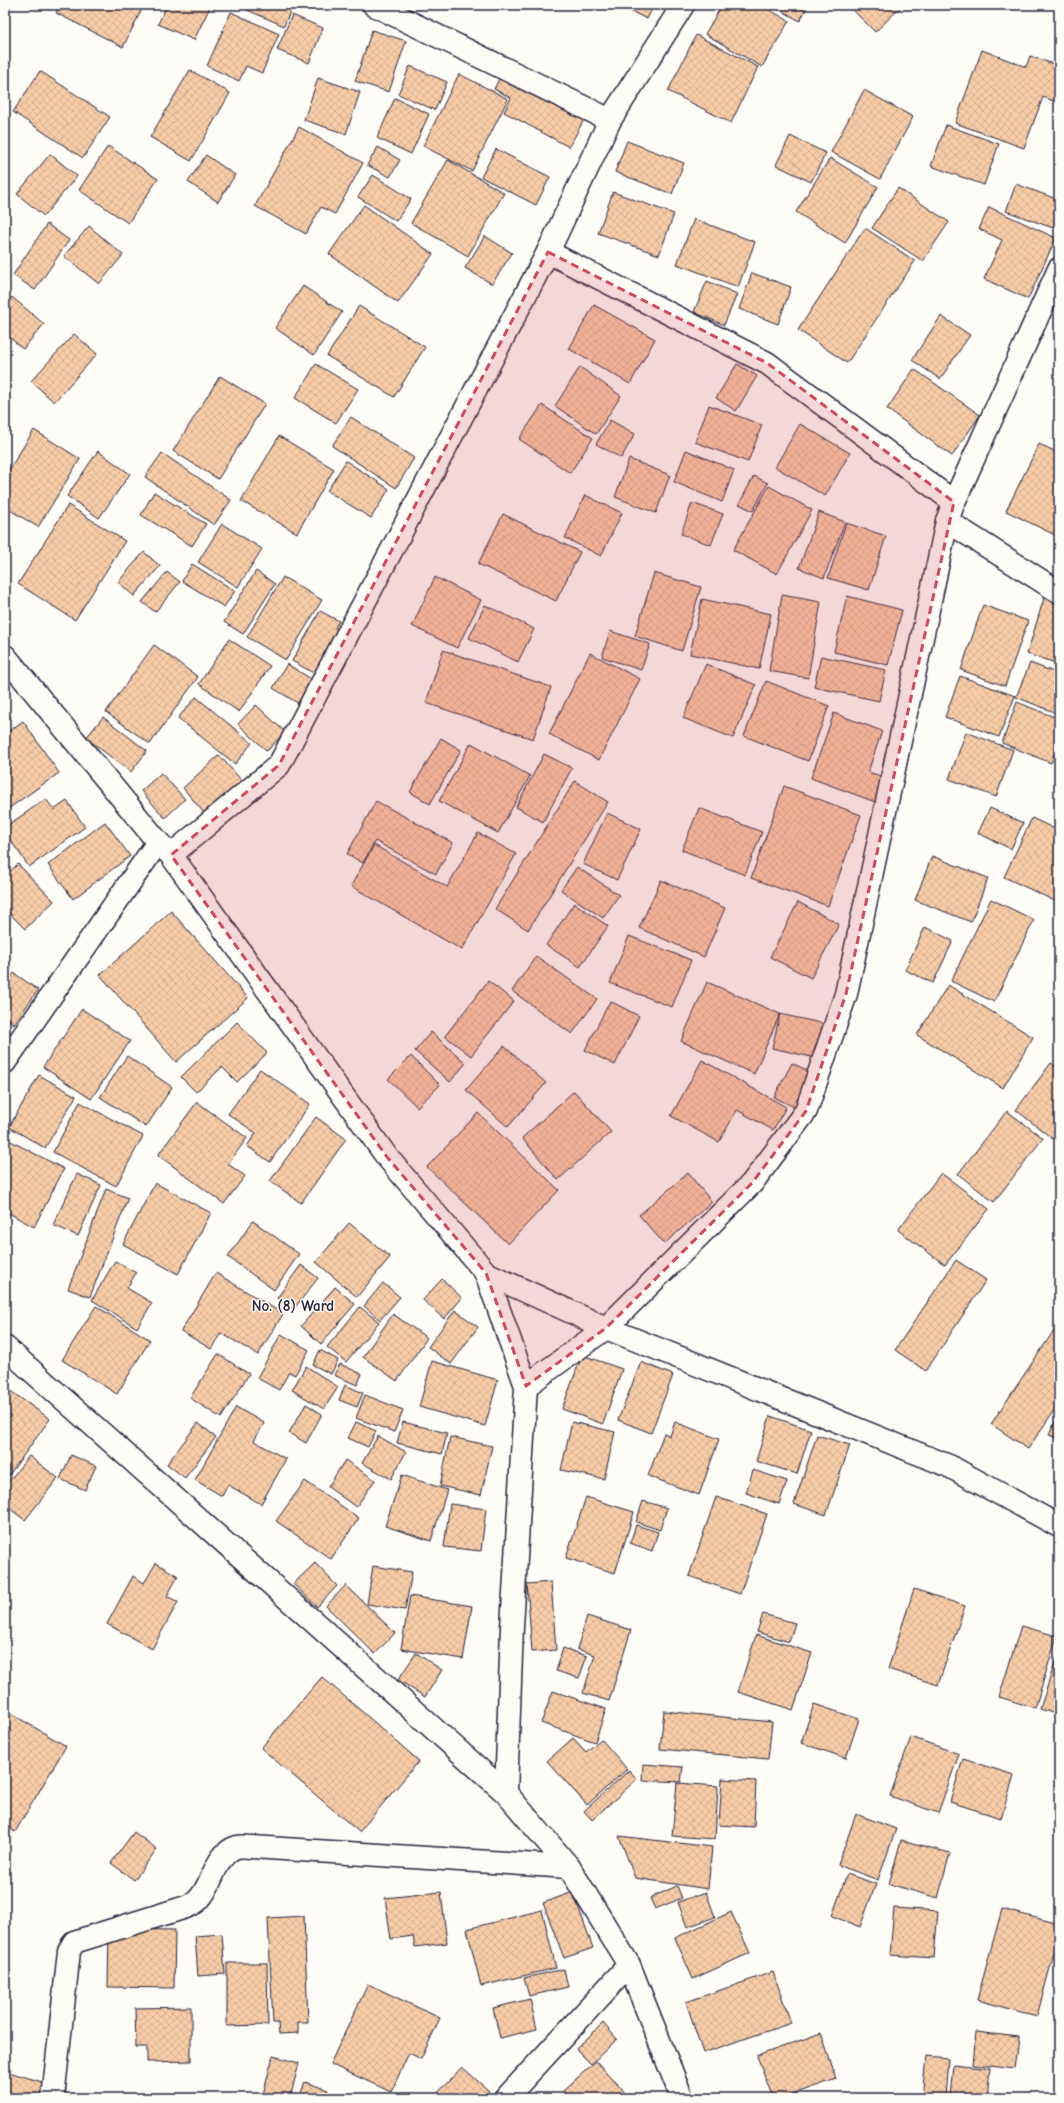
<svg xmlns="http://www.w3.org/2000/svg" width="1064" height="2103" font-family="'Comic Neue',sans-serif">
	<defs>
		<pattern id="building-cross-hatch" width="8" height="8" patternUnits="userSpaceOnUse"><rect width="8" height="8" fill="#f8cca7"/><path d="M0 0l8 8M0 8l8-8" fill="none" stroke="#d4af91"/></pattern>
	</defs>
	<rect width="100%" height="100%" fill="#fdfcf7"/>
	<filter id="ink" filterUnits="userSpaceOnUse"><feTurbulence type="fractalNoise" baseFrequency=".025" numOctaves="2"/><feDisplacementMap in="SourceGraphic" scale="8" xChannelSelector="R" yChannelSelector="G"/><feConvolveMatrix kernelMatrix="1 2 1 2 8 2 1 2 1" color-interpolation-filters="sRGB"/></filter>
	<g filter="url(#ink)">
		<g fill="url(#building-cross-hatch)" stroke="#22223b">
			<path d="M60,5H144L123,47L56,13Z"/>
			<path d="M167,5H211L194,40L158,24Z"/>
			<path d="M236,5H293L284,26Z"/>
			<path d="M618,5H654L647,19Z"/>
			<path d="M722,5H761L789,21L762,67L705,34Z"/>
			<path d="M779,5H808L800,21L777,8Z"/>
			<path d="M848,5H903L875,32Z"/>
			<path d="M231,12L279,34L262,73L246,66L239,81L207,66Z"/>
			<path d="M292,15L323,28L309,63L277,50Z"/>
			<path d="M372,30L406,41L389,92L355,81Z"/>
			<path d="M696,35L758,67L731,123L668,91Z"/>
			<path d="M982,50L1026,67L1030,56L1059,66V103L1043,97L1024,148L955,123Z"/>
			<path d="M410,66L447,82L435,110L398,94Z"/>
			<path d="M190,70L230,93L191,161L150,137Z"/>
			<path d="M40,71L110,117L83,158L13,112Z"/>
			<path d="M503,71L586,116L569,147L504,112L511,98L494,89Z"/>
			<path d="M459,74L508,99L472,171L423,146Z"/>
			<path d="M318,78L360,92L346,134L304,120Z"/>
			<path d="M864,90L913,117L880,179L831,152Z"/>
			<path d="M395,98L429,114L411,154L377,138Z"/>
			<path d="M946,125L999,144L984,185L931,166Z"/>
			<path d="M299,127L363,163L335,214L321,207L306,234L255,206Z"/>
			<path d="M790,136L826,153L811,182L776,165Z"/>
			<path d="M627,141L684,163L672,194L615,172Z"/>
			<path d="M108,146L158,179L128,223L79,190Z"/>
			<path d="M378,147L400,160L390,177L367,165Z"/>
			<path d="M496,149L550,177L536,205L481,177Z"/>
			<path d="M50,154L77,176L44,216L17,194Z"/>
			<path d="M206,155L235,175L218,202L188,182Z"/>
			<path d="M830,158L878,187L845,243L796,212Z"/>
			<path d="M448,160L504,193L468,256L411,223Z"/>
			<path d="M373,175L411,199L396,221L358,197Z"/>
			<path d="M1016,184L1059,200V211L1053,228L1006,211Z"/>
			<path d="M898,188L949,222L923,261L872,228Z"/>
			<path d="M613,192L674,214L659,255L598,233Z"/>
			<path d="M364,205L433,254L398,303L329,254Z"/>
			<path d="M989,207L1056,238L1028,299L984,279L1002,240L979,229Z"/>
			<path d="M694,219L755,242L738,287L677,264Z"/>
			<path d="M47,224L69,240L35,290L13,275Z"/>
			<path d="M89,226L123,255L99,284L64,256Z"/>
			<path d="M865,228L915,261L847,363L798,330Z"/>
			<path d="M485,236L512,253L492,284L465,268Z"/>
			<path d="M752,273L791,287L778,324L739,309Z"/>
			<path d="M707,281L737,294L724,325L694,312Z"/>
			<path d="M303,286L342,312L314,355L275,328Z"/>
			<path d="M12,297L44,324L23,349L5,333V305Z"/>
			<path d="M594,305L655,339L630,384L569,349Z"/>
			<path d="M359,306L425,347L394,397L327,356Z"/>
			<path d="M941,316L970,335L940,379L912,360Z"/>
			<path d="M74,334L97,354L54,402L31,381Z"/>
			<path d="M316,364L358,389L336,423L295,398Z"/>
			<path d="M737,364L757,376L736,411L716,398Z"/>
			<path d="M580,367L621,396L596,434L555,406Z"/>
			<path d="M914,369L980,415L952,456L887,409Z"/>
			<path d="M220,376L265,404L218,479L173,451Z"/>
			<path d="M542,405L593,438L570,473L519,439Z"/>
			<path d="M709,405L762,425L748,462L695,442Z"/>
			<path d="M351,417L414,458L396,488L332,446Z"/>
			<path d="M610,420L635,434L621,458L596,444Z"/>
			<path d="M800,424L850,453L825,496L775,467Z"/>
			<path d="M34,430L80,459L38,527L5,507V476Z"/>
			<path d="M279,436L334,469L297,533L241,501Z"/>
			<path d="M1039,444L1059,453V537L1006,511Z"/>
			<path d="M686,450L734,470L722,502L674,482Z"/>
			<path d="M98,451L130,474L99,518L67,496Z"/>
			<path d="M162,453L231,500L214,525L145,477Z"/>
			<path d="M629,459L670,475L656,513L615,497Z"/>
			<path d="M346,461L389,489L371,518L327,491Z"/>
			<path d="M754,476L768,483L753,511L739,504Z"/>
			<path d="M769,486L812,510L777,574L733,550Z"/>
			<path d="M154,492L206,524L192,546L141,515Z"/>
			<path d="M585,495L622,513L601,556L565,538Z"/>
			<path d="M692,503L723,514L711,545L681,534Z"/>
			<path d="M68,505L125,541L75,620L18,584Z"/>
			<path d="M819,512L845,522L824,578L799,568Z"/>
			<path d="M503,514L580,552L556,601L478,564Z"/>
			<path d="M846,523L886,536L869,590L828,578Z"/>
			<path d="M222,524L262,549L238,587L198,562Z"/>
			<path d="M144,552L160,566L134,596L118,582Z"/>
			<path d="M192,564L235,591L224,607L182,581Z"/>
			<path d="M256,571L275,584L243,634L224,622Z"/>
			<path d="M167,572L180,582L155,612L142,602Z"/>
			<path d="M654,573L701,587L682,651L635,636Z"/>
			<path d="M283,577L322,600L286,660L247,637Z"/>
			<path d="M435,577L481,600L457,648L412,626Z"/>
			<path d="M782,595L821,602L808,678L769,671Z"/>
			<path d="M847,596L902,610L888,665L834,652Z"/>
			<path d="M1044,598L1059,603V664L1027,654Z"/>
			<path d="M702,599L771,614L759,669L690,654Z"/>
			<path d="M485,605L534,629L518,662L469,638Z"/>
			<path d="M983,605L1028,621L1005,686L961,670Z"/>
			<path d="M320,611L339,621L335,628L344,633L319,676L292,661Z"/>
			<path d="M610,631L650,644L641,670L602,657Z"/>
			<path d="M229,639L270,666L239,712L199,684Z"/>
			<path d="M154,645L198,677L150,744L106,712Z"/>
			<path d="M443,650L551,687L533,739L426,703Z"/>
			<path d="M590,653L640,679L599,760L549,734Z"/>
			<path d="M821,656L886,670L879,701L814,687Z"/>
			<path d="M1030,663L1059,674V714L1016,697Z"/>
			<path d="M287,664L316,682L301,705L273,688Z"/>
			<path d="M706,664L756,685L733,738L683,718Z"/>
			<path d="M960,676L1015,696L999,737L945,717Z"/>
			<path d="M766,681L829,706L808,761L744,736Z"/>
			<path d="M196,697L252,743L235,764L178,718Z"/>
			<path d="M1017,702L1059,719V742L1051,763L1002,743Z"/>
			<path d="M256,705L285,732L267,751L238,724Z"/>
			<path d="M5,709L11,718L5,722Z"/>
			<path d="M834,713L882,731L868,772L884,777L875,802L811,778Z"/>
			<path d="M103,717L147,751L131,772L86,738Z"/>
			<path d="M23,721L59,773L5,811V734Z"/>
			<path d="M966,732L1013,750L996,797L949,779Z"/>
			<path d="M441,738L461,750L430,804L410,792Z"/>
			<path d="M471,743L530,776L498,833L439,801Z"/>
			<path d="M544,754L572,768L543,822L516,807Z"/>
			<path d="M219,755L242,781L205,814L183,788Z"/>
			<path d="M161,773L185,799L165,818L141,791Z"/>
			<path d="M575,781L608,802L528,930L495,909Z"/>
			<path d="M784,786L861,815L828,906L751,878Z"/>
			<path d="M46,799L54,810L67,801L85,827L29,867L5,832V827Z"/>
			<path d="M376,801L453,843L436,874L375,841L363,863L347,854Z"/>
			<path d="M699,808L762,832L745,875L682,850Z"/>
			<path d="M990,808L1023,823L1011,849L978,833Z"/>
			<path d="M607,813L641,829L617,880L583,864Z"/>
			<path d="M1032,818L1059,831V892L1055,901L1004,877Z"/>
			<path d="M105,822L130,856L73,899L48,865Z"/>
			<path d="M478,833L516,854L462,950L351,886L374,845L447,887Z"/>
			<path d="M932,856L988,878L971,922L915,900Z"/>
			<path d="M18,864L54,901L25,929L5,909V876Z"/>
			<path d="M577,867L619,895L603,918L561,890Z"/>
			<path d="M661,880L725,908L704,957L639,928Z"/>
			<path d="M991,899L1034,920L994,1002L951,981Z"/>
			<path d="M798,902L839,924L811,978L770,957Z"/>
			<path d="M574,903L608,926L580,967L546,945Z"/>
			<path d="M171,911L248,998L176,1062L100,975Z"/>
			<path d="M925,927L953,941L933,983L905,970Z"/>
			<path d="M629,936L691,960L672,1007L610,983Z"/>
			<path d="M536,956L597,999L572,1034L512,991Z"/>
			<path d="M14,973L38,990L14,1024L5,1017V986Z"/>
			<path d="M488,981L514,1001L471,1056L445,1036Z"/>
			<path d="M707,982L780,1014L754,1074L681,1041Z"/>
			<path d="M948,985L1033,1037L1003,1088L917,1035Z"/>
			<path d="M610,1001L639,1016L615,1065L585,1050Z"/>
			<path d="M82,1009L130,1041L91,1099L43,1067Z"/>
			<path d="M780,1014L825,1024L816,1058L772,1048Z"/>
			<path d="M237,1022L267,1053L237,1082L222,1067L196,1092L181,1077Z"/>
			<path d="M431,1032L466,1063L450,1082L415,1051Z"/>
			<path d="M504,1046L546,1083L508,1127L466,1090Z"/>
			<path d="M127,1056L172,1087L146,1127L100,1097Z"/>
			<path d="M411,1056L440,1085L417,1107L388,1079Z"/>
			<path d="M702,1060L786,1107L773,1130L737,1110L719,1142L671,1116Z"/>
			<path d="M792,1063L816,1075L798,1109L774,1097Z"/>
			<path d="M1051,1063L1059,1069V1131L1053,1139L1016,1110Z"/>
			<path d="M260,1069L310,1104L270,1162L247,1146L256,1133L228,1114Z"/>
			<path d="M39,1075L76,1096L45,1148L9,1127Z"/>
			<path d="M574,1091L611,1132L558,1180L522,1138Z"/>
			<path d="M80,1102L143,1136L116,1186L53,1152Z"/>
			<path d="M197,1102L247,1138L228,1164L245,1176L224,1204L158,1155Z"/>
			<path d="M1007,1111L1043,1138L994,1202L958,1174Z"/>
			<path d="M478,1113L559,1190L508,1244L427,1167Z"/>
			<path d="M316,1117L346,1139L301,1203L270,1181Z"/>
			<path d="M5,1138L64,1169L34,1227L5,1211Z"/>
			<path d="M688,1173L712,1202L664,1244L639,1215Z"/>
			<path d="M941,1173L989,1209L945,1265L898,1230Z"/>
			<path d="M77,1174L101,1185L78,1236L53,1225Z"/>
			<path d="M155,1183L211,1213L178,1274L123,1244Z"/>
			<path d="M106,1189L128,1198L90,1297L68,1289Z"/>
			<path d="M253,1221L299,1254L274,1290L228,1257Z"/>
			<path d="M349,1223L390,1257L357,1297L316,1262Z"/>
			<path d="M956,1260L986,1280L926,1371L895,1350Z"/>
			<path d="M115,1261L136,1273L127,1288L152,1303L137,1328L92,1300Z"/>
			<path d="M301,1265L318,1278L293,1310L277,1298Z"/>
			<path d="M216,1273L283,1314L258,1355L221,1333L211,1349L181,1331Z"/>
			<path d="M442,1279L462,1298L444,1319L423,1300Z"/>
			<path d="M383,1283L400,1297L380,1320L364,1306Z"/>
			<path d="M335,1287L355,1304L321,1344L301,1326Z"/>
			<path d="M96,1306L150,1340L117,1394L62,1360Z"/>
			<path d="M360,1307L379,1322L346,1362L327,1347Z"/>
			<path d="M455,1310L478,1327L451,1364L428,1347Z"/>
			<path d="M393,1314L427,1338L397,1381L363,1357Z"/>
			<path d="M1057,1326L1059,1327V1403L1028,1449L991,1424Z"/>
			<path d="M281,1334L309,1350L295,1375L289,1372L279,1390L257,1378Z"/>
			<path d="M320,1350L338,1360L331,1374L313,1365Z"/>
			<path d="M218,1354L249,1374L221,1418L190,1398Z"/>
			<path d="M582,1355L622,1369L603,1424L562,1409Z"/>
			<path d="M432,1361L498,1380L485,1426L419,1407Z"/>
			<path d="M641,1362L673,1375L651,1433L618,1420Z"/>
			<path d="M340,1364L362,1374L357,1385L334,1375Z"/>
			<path d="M306,1366L338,1387L324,1409L292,1390Z"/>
			<path d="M345,1385L363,1393L357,1407L339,1400Z"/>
			<path d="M5,1387L50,1419L9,1475L5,1472Z"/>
			<path d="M365,1395L403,1410L394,1432L356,1418Z"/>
			<path d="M306,1404L322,1414L306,1443L289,1433Z"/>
			<path d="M236,1407L264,1423L254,1441L286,1459L261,1504L228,1485L222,1496L195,1480Z"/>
			<path d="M1059,1413V1439L1049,1435Z"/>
			<path d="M770,1416L811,1430L797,1474L756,1461Z"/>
			<path d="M356,1422L376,1431L368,1447L348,1438Z"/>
			<path d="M403,1422L447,1433L442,1454L397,1443Z"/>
			<path d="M572,1422L615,1432L604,1479L561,1470Z"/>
			<path d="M675,1422L719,1439L699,1495L648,1476L664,1433L670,1436Z"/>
			<path d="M198,1423L216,1437L185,1478L167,1464Z"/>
			<path d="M817,1435L850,1445L826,1515L794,1504Z"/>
			<path d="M378,1436L406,1452L391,1479L362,1463Z"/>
			<path d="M450,1437L492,1446L481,1495L440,1486Z"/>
			<path d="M71,1455L96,1466L85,1490L60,1479Z"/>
			<path d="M29,1456L58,1478L25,1520L5,1505V1486Z"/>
			<path d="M345,1460L375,1480L356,1507L328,1487Z"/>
			<path d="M753,1470L787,1481L779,1504L746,1493Z"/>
			<path d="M402,1475L447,1490L431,1541L385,1526Z"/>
			<path d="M305,1481L359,1518L331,1559L276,1521Z"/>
			<path d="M586,1497L634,1512L615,1573L566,1558Z"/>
			<path d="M716,1497L767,1514L740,1594L689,1576Z"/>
			<path d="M643,1501L667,1508L660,1530L636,1522Z"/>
			<path d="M450,1504L486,1509L481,1551L444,1547Z"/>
			<path d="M636,1525L658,1532L652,1551L630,1543Z"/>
			<path d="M156,1563L178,1576L167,1596L178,1602L152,1649L107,1624L133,1576L144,1583Z"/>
			<path d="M315,1563L337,1586L317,1607L293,1584Z"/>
			<path d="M373,1566L412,1572L405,1610L367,1604Z"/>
			<path d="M551,1582L556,1650L532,1652L527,1584Z"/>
			<path d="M346,1585L395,1633L375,1654L326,1606Z"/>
			<path d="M914,1589L965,1606L938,1685L888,1669Z"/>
			<path d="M410,1596L472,1606L463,1659L401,1649Z"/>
			<path d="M763,1614L795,1623L789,1642L757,1632Z"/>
			<path d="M587,1616L631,1630L609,1701L583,1693L595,1655L577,1649Z"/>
			<path d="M1021,1626L1057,1636L1035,1708L999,1697Z"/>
			<path d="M756,1635L812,1653L793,1710L738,1692Z"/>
			<path d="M563,1648L587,1656L579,1678L556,1671Z"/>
			<path d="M1059,1650V1715L1040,1709Z"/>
			<path d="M416,1653L442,1670L425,1697L398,1680Z"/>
			<path d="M322,1677L419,1761L359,1832L261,1748Z"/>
			<path d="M553,1691L606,1709L595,1742L541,1723Z"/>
			<path d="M814,1704L859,1719L846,1758L801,1743Z"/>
			<path d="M5,1710L66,1746L15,1832L5,1826Z"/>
			<path d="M664,1711L772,1722L768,1759L660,1749Z"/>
			<path d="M911,1737L959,1754L938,1813L890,1796Z"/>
			<path d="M573,1738L586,1752L601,1739L627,1769L587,1805L547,1761Z"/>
			<path d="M963,1759L1014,1775L1001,1818L950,1802Z"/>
			<path d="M643,1764L683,1767L681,1782L642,1780Z"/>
			<path d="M629,1770L637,1779L592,1820L584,1811Z"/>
			<path d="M722,1779L756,1781L754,1827L719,1825Z"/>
			<path d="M677,1783L718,1786L715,1839L672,1836Z"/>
			<path d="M856,1814L896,1829L878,1880L838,1865Z"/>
			<path d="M134,1832L157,1849L134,1880L111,1863Z"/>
			<path d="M619,1836L712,1847L708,1889L635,1878Z"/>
			<path d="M901,1840L950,1853L938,1898L889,1884Z"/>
			<path d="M847,1874L876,1884L860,1927L832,1916Z"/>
			<path d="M677,1886L682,1898L655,1909L650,1898Z"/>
			<path d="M441,1892L447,1943L415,1947L413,1936L391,1939L385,1898Z"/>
			<path d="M573,1892L593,1948L564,1958L543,1903Z"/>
			<path d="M706,1892L715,1917L687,1927L678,1902Z"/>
			<path d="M894,1908L938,1911L934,1958L890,1955Z"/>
			<path d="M1002,1909L1059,1924V1934L1037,2016L977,2000Z"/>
			<path d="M542,1910L556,1968L481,1986L467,1929Z"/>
			<path d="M731,1912L750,1953L693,1979L675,1938Z"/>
			<path d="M304,1916L308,2022H298V2033L279,2034L278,2023H273L268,1918Z"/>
			<path d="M109,1929L175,1930L174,1988L108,1987Z"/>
			<path d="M222,1934L225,1974L198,1976L195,1936Z"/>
			<path d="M227,1963H267L268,2025L227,2026Z"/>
			<path d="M564,1969L568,1987L529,1996L524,1978Z"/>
			<path d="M773,1972L791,2023L703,2053L686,2002Z"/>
			<path d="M368,1984L440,2018L421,2059L409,2053L391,2092L330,2064Z"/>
			<path d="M530,1999L537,2029L500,2038L493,2008Z"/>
			<path d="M191,2007V2061L147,2062V2047H136L135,2008Z"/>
			<path d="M603,2023L617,2039L591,2064L576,2049Z"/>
			<path d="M976,2032L1019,2037L1015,2069L973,2064Z"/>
			<path d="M821,2033L836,2079L782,2098H773L757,2056Z"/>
			<path d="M273,2056L299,2063L290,2098H262Z"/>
			<path d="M926,2057L948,2059L945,2098H922Z"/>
			<path d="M596,2061L628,2096L626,2098H570L563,2091Z"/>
			<path d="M953,2064L990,2068L987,2098H950Z"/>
			<path d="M462,2067L489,2091L483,2098H433Z"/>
			<path d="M5,2071L56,2086L52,2098H5Z"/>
			<path d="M305,2082L328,2090L326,2098H299Z"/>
		</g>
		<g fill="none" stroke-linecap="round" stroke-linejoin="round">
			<g stroke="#22223b" stroke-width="25">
				<g id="street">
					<path d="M374,5L610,120"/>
					<path d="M548,252L767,363L954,502"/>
					<path d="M947,521L1059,592"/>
					<path d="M171,855L279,765L548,252L610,120L683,5"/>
					<path d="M5,1062L158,842"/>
					<path d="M486,1273L526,1386L512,1627L506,1793L569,1867L629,1965L682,2098"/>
					<path d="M5,1347L506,1793"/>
					<path d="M526,1386L606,1328L752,1183L806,1111L846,994L947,521L954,502L1059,269"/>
					<path d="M53,2098L69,1951L74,1942L186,1907C190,1905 194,1904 197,1901C213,1887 214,1854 237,1847C242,1846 248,1847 252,1847L569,1867"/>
					<path d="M506,2098L629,1965"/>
				</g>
			</g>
			<g stroke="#22223b" stroke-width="25">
				<path id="secondary" d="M5,656L158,842L171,855L387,1157L486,1273L606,1328L949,1466L1059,1526"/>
			</g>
			<use href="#street" stroke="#fdfcf7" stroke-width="22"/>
			<use href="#secondary" stroke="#fdfcf7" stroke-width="22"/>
		</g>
	</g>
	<path fill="#d1495b" fill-opacity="0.2" stroke="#d1495b" stroke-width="3" stroke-dasharray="8 5" stroke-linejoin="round" d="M548,252L767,363L954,502L846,994L806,1111L752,1183L606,1328L526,1386L486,1273L387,1157L171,855L279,765Z"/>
	<g text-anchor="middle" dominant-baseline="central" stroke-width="3" stroke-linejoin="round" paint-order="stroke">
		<g font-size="15" font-weight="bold" fill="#22223b" stroke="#fdfcf7">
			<text x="293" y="1306">No. (8) Ward</text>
		</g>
	</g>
	<rect width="1064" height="2103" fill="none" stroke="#fdfcf7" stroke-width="20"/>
	<rect x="10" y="10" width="1044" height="2083" fill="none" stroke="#22223b" stroke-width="1.5" filter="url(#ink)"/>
</svg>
